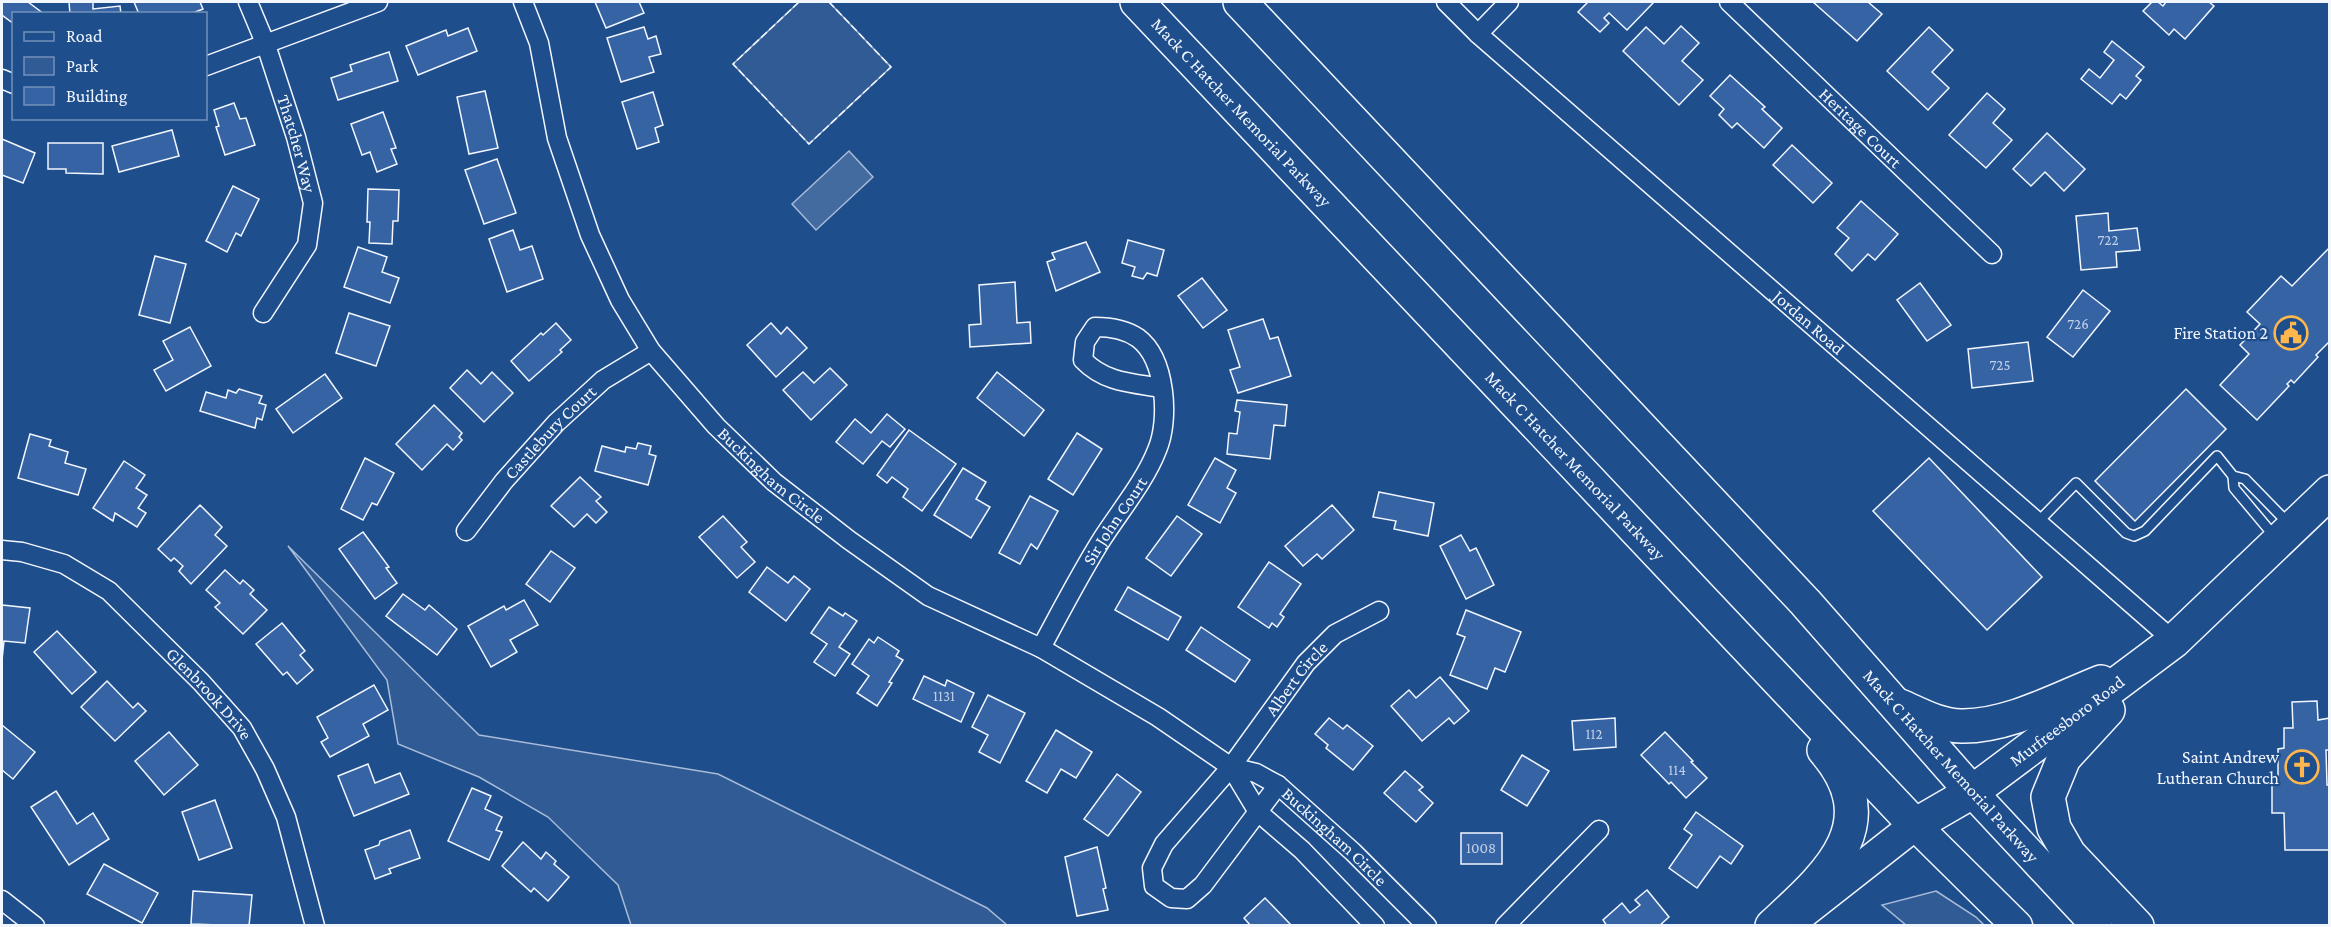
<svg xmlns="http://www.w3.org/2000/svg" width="2331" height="927" font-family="'Crimson Pro',serif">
	<rect width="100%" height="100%" fill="#1f4e8c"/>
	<g fill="#305b95" stroke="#a8bbd7" stroke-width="1.5">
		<path d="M799,2H829L891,67L809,144L733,64Z"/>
		<path d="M288,546L479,735L718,774L987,908L1007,925H631L618,885L548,817L479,777L398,744L387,680Z"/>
		<path d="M1936,891L1976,917L1984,925H1906L1882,905Z"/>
	</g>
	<path fill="#446ba0" stroke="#a8bbd7" stroke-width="1.5" d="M849,151L873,177L816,230L792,204Z"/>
	<g fill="#3563a3" stroke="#f2f6ff" stroke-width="1.5">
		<path d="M2,2H28L44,14H14V24L2,15Z"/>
		<path d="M69,2H93V9L120,6L121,14H70Z"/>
		<path d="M134,2H200L203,9L190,14H139Z"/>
		<path d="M595,2H639L644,13L606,28Z"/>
		<path d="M1588,2H1654L1627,30L1609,13L1604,18L1609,23L1600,32L1578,12Z"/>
		<path d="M1813,2H1868L1882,14L1857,41Z"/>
		<path d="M2152,2H2158L2163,6L2166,2H2209L2214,6L2185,39L2174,29L2169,35L2143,11Z"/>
		<path d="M1681,26L1699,43L1682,61L1703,80L1679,105L1623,51L1646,27L1664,44Z"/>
		<path d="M644,27L648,39L656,36L661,54L649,57L654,72L621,82L607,38Z"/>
		<path d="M1929,27L1953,50L1932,72L1949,88L1928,110L1887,71Z"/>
		<path d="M468,28L477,51L418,75L406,46L446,30L448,36Z"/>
		<path d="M2112,41L2144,67L2136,76L2141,80L2126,99L2120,94L2112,104L2081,79L2089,69L2100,78L2114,60L2104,52Z"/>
		<path d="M389,52L398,81L338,100L331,78L352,71L350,65Z"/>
		<path d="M1730,75L1765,107L1762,109L1782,128L1764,148L1737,123L1732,128L1719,115L1724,109L1710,96Z"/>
		<path d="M485,91L498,148L469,154L457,97Z"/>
		<path d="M653,92L663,125L655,128L659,142L637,149L622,102Z"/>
		<path d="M1987,93L2005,109L1993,123L2012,140L1986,168L1949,135Z"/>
		<path d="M234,103L240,119L246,118L255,145L225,155L216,127L219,126L214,110Z"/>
		<path d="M383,112L396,148L391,149L397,164L377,172L370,152L362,155L351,124Z"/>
		<path d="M172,130L179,156L119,172L112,146Z"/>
		<path d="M2047,133L2085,169L2064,191L2045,172L2031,186L2013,169Z"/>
		<path d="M2,139L35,153L23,183L2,175Z"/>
		<path d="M48,143H103V174L66,173V169H48Z"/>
		<path d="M1792,145L1832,183L1813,203L1773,165Z"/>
		<path d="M497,159L516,213L484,224L465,170Z"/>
		<path d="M233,186L259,199L241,236L236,233L227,252L206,241Z"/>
		<path d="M368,189L399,190L398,221H393L392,244L369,243L370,222H367Z"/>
		<path d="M1861,201L1898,234L1875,260L1868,254L1852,271L1835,254L1849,238L1837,228Z"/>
		<path d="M2108,213L2109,231L2137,228L2140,250L2116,252L2117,267L2081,270L2076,216Z"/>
		<path d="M513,230L520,250L532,246L543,279L507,292L489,239Z"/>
		<path d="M1128,240L1164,250L1157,276L1147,273L1143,279L1132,276L1135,267L1122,263Z"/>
		<path d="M1086,242L1100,272L1056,291L1047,262L1055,259L1052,253Z"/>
		<path d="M358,247L387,257L382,272L399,278L390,303L344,287Z"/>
		<path d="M2330,247V341L2316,355L2318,357L2294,383L2291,380L2287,384L2289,386L2257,420L2220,385L2249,354L2240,345L2260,324L2247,312L2281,276L2292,286Z"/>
		<path d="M155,256L186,264L170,323L139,315Z"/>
		<path d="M1202,278L1227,310L1203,328L1178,296Z"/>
		<path d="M1015,282L1017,323L1030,322L1031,343L970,347L969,325L981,324L979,285Z"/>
		<path d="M1920,283L1951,325L1927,341L1897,300Z"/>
		<path d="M2083,290L2110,311L2073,357L2047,337Z"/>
		<path d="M349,313L390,326L376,366L336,353Z"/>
		<path d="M1263,319L1270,339L1278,337L1291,376L1238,393L1230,370L1240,367L1228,330Z"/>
		<path d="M556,323L571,340L560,350L562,352L529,381L511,361L541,333L543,335Z"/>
		<path d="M771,323L781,334L787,327L807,348L776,377L747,345Z"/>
		<path d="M190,327L211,366L166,391L154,370L173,360L163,341Z"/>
		<path d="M2028,342L2033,381L1972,388L1968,349Z"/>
		<path d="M830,368L847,385L811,420L783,390L803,372L814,383Z"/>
		<path d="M467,370L481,384L492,372L513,393L484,422L450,388Z"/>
		<path d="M997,372L1044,410L1024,436L977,398Z"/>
		<path d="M325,374L342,398L293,433L276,409Z"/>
		<path d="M239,389L262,396L259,403L266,405L262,420L257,418L255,428L200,411L206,392L226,398L228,390L236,393Z"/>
		<path d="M2186,389L2226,429L2135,521L2095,481Z"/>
		<path d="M1237,400L1287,405L1285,426L1274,425L1270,459L1227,454L1229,433L1237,434L1240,412L1235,411Z"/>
		<path d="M434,405L462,433L459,437L462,440L453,450L447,444L422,470L396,444Z"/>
		<path d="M887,414L905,429L890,447L882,441L863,464L836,442L855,419L871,433Z"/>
		<path d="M909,430L956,464L922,511L903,497L908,489L892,477L887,483L877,475Z"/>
		<path d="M1077,433L1102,449L1073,495L1048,479Z"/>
		<path d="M30,434L51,440L49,446L68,452L65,463L86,469L78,495L18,478Z"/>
		<path d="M638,443L651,446L649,454L656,456L648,485L595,471L602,446L625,452L626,447L636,449Z"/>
		<path d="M365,458L394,473L377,505L372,503L363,520L341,509Z"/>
		<path d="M1215,458L1236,470L1227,488L1236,493L1220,523L1188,505Z"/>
		<path d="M1929,458L2042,577L1987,630L1873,511Z"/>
		<path d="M124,461L145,475L136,488L147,495L138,508L146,513L137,527L115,513L113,521L93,508Z"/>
		<path d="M963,468L986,482L976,499L990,507L971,538L934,515Z"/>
		<path d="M580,477L601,497L596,501L607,512L596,523L587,514L574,527L551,506Z"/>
		<path d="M1379,492L1434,503L1428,536L1394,529L1396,521L1373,517Z"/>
		<path d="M1030,496L1058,511L1037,549L1031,544L1020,564L999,553Z"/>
		<path d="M200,505L222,527L215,535L227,546L191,584L179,571L183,566L174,558L171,561L158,549Z"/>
		<path d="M1332,505L1354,530L1322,559L1317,554L1303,566L1285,546Z"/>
		<path d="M723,516L747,542L741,547L755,562L737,578L699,537Z"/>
		<path d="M1177,516L1202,534L1171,576L1146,558Z"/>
		<path d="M363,532L389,567L386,568L397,583L375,599L339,549Z"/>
		<path d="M1461,535L1470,551L1476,548L1494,585L1466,599L1440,546Z"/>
		<path d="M551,551L575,568L550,602L526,584Z"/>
		<path d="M1269,562L1301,584L1280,614L1284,617L1277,627L1272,623L1269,628L1238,607Z"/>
		<path d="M767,567L788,583L794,576L810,589L786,621L749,592Z"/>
		<path d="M225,570L240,584L243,580L254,590L250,594L267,610L243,634L215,607L220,603L206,590Z"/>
		<path d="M1128,587L1181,617L1168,640L1115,610Z"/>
		<path d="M403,594L425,610L429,605L457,629L437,655L386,616Z"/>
		<path d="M524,600L538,625L510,640L517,652L491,667L468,626L504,606L506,610Z"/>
		<path d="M2,605L30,608L25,643L4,641L2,660Z"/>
		<path d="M829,607L843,616L845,613L857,621L839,647L850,654L835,676L814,662L827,644L811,633Z"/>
		<path d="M1466,610L1521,632L1505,672L1495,668L1487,689L1450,675L1465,637L1457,634Z"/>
		<path d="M282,623L305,651L300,655L313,670L297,684L287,672L283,675L256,644Z"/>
		<path d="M1201,627L1250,660L1235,682L1186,650Z"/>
		<path d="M57,631L96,672L72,694L34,652Z"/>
		<path d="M878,637L899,651L896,656L903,660L889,682L892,683L877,706L857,693L869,676L852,664L869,639L874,643Z"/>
		<path d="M924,676L945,686L947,680L974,693L961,722L913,699Z"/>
		<path d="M1440,677L1469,711L1454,724L1449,718L1422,741L1391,706L1409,690L1416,698Z"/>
		<path d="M107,681L133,708L138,703L146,711L115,741L81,707Z"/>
		<path d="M374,685L388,710L363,724L369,736L330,757L321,742L328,738L317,717Z"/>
		<path d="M988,695L1025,713L1000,763L979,752L988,735L972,727Z"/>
		<path d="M2317,701L2318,720L2330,718V750H2326L2327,785H2330L2329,850H2285L2284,813H2272V784H2278V749L2284,748V728H2293L2292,702Z"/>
		<path d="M1329,718L1343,729L1347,725L1373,746L1353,770L1326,748L1328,745L1315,734Z"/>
		<path d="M1615,718L1616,747L1574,750L1572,721Z"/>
		<path d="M2,725L35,752L13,779L2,770Z"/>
		<path d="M1056,730L1092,752L1076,778L1061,769L1047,793L1026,781Z"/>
		<path d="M169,732L198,765L164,795L135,761Z"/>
		<path d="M1665,732L1693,761L1691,762L1707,778L1686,798L1671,782L1669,784L1641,755Z"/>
		<path d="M1522,755L1549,771L1527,806L1501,790Z"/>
		<path d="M368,764L375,783L400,773L409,794L354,816L338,776Z"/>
		<path d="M1405,771L1423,787L1419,790L1433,803L1416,822L1384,793Z"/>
		<path d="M1117,774L1141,792L1108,836L1084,819Z"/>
		<path d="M472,788L491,796L485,809L502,817L496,830L502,832L489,860L448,841Z"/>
		<path d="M56,791L77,824L93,813L109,839L69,865L31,807Z"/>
		<path d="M215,800L232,848L199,860L182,812Z"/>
		<path d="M1696,812L1743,846L1731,864L1720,856L1697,888L1669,868L1692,835L1684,829Z"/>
		<path d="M410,830L420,858L389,869L391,873L375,879L365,850L379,845L380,841Z"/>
		<rect x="1461" y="833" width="41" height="31"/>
		<path d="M523,842L541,859L546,852L556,861L554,864L569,877L548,901L534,888L531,892L502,866Z"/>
		<path d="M1097,847L1106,888L1103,889L1108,910L1077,916L1065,857Z"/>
		<path d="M104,864L158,893L142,923L87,894Z"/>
		<path d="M1647,890L1669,917L1659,926H1607L1603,920L1622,903L1630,913L1640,905L1635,900Z"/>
		<path d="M193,891L252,895L249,926L191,924Z"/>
		<path d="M1265,898L1292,926H1251L1244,918Z"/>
	</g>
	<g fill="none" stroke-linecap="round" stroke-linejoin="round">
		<g stroke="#f2f6ff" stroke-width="12">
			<g id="lane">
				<path d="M2233,476L2234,488L2275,537"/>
				<path d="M2037,523L2076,483L2126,533L2134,536L2145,531L2217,456L2233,476L2245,479L2289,524"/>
			</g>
		</g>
		<g stroke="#f2f6ff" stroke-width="21">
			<g id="street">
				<path id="s1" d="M248,2L266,45L296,137L313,203L307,245L263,313"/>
				<path id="s2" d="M523,2L539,43L557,138L590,235L620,300L651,351L716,426L774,482L849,540L928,596L1041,648L1158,717L1231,767L1256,773L1278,785L1353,852L1427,926"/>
				<path id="s3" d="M1446,2L1478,34L2174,641"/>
				<path id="s4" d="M1729,2L1992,254"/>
				<path d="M1478,34L1509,2"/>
				<path d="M206,66L378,2"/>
				<path d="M2,79L14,84"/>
				<path id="s5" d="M466,531L504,481L556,423L603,380L651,351"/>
				<path id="s6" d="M2,550L22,552L64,564L109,591L201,682L242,728L265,769L286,817L315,926"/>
				<path id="s7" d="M1041,648C1061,611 1080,574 1102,539C1120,511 1145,481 1157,450C1170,420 1166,359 1138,338C1125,329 1110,327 1095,327L1085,342L1083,360C1105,383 1133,383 1162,388"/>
				<path d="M1231,767L1258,812L1302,850L1375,926"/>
				<path id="s8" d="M1278,785L1203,885L1187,899L1171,898L1154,886L1152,868L1164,844L1231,767L1306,663L1335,634L1379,611"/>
				<path d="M2,900L35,926"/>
				<path d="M1505,926L1599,830"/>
			</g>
		</g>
		<g stroke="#f2f6ff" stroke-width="33">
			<g id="primary">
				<path d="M1972,792L2097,926"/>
				<path d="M1799,916L1915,825L2017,926"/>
			</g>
		</g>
		<g stroke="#f2f6ff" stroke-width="36">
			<g id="highway">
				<path id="s9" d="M1137,2L1915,825L1972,792L2174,641L2330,492"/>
				<path d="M1240,2L1805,602L1972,792"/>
				<path d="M1900,706C1919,714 1939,726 1961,726C2007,727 2058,699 2101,682"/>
				<path d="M2108,710L2064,758L2048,797L2054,828L2069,854L2137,926"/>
				<path d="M1772,926C1827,875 1888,824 1824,750"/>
			</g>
		</g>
		<use href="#lane" stroke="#1f4e8c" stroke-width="9"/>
		<use href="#street" stroke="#1f4e8c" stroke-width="18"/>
		<use href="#primary" stroke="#1f4e8c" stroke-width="30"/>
		<use href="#highway" stroke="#1f4e8c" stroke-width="33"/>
		<path stroke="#f2f6ff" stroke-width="1.5" stroke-dasharray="8 3" stroke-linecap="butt" d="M799,2L733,64L809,144L891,67L829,2"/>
	</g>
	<defs>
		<g id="civic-ring" transform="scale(1.725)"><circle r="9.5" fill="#1f4e8c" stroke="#ffb74d" stroke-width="1.5"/><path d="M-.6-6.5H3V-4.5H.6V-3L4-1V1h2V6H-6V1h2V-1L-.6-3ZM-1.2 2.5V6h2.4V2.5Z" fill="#ffb74d"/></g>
		<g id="church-ring" transform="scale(1.725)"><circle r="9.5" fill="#1f4e8c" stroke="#ffb74d" stroke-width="1.5"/><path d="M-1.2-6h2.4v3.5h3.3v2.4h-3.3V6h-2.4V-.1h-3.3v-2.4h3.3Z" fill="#ffb74d"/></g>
	</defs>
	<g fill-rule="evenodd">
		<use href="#civic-ring" x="2291" y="333"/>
		<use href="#church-ring" x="2302" y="767"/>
	</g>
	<g text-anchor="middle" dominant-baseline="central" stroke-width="4.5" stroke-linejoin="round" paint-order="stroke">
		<g font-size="15" fill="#c3d1e8">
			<text x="2108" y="240">722</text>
			<text x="2078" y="324">726</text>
			<text x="2000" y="365">725</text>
			<text x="944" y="696">1131</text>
			<text x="1594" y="734">112</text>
			<text x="1677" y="770">114</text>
			<text x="1481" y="848">1008</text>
		</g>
		<g font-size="18" fill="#f2f6ff" stroke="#1f4e8c">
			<text stroke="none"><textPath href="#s9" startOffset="152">Mack C Hatcher Memorial Parkway</textPath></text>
			<text stroke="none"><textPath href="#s4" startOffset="182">Heritage Court</textPath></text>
			<text stroke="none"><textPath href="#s1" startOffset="150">Thatcher Way</textPath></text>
			<text stroke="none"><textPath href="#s3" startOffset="484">Jordan Road</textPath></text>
			<text stroke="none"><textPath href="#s5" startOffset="130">Castlebury Court</textPath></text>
			<text stroke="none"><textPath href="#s9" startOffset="638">Mack C Hatcher Memorial Parkway</textPath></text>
			<text stroke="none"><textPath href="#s2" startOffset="548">Buckingham Circle</textPath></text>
			<text stroke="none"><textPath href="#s7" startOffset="147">Sir John Court</textPath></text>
			<text stroke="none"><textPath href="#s8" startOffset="440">Albert Circle</textPath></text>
			<text stroke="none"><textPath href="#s6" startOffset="260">Glenbrook Drive</textPath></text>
			<text stroke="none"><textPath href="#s9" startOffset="1317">Murfreesboro Road</textPath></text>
			<text transform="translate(1951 766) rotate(48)">Mack C Hatcher Memorial Parkway</text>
			<text stroke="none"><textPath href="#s2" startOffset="1222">Buckingham Circle</textPath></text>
		</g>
		<g font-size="18" fill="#f2f6ff" stroke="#1f4e8c" text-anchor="end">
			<text x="2268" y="333">Fire Station 2</text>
			<text x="2279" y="757">Saint Andrew<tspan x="2279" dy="21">Lutheran Church</tspan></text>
		</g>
	</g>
	<rect width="2331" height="927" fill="none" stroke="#f2f6ff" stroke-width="6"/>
	<rect x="12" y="12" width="195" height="108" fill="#1f4e8c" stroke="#7391ba" stroke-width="1.5"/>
	<rect x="24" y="32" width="30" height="9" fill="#1f4e8c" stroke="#7391ba" stroke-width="1.5"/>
	<text x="66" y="42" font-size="18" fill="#f2f6ff">Road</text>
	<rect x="24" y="57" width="30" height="18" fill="#305b95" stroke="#7391ba" stroke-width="1.5"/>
	<text x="66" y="72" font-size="18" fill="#f2f6ff">Park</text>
	<rect x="24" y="87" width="30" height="18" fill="#3563a3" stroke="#7391ba" stroke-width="1.5"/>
	<text x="66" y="102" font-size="18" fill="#f2f6ff">Building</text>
</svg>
